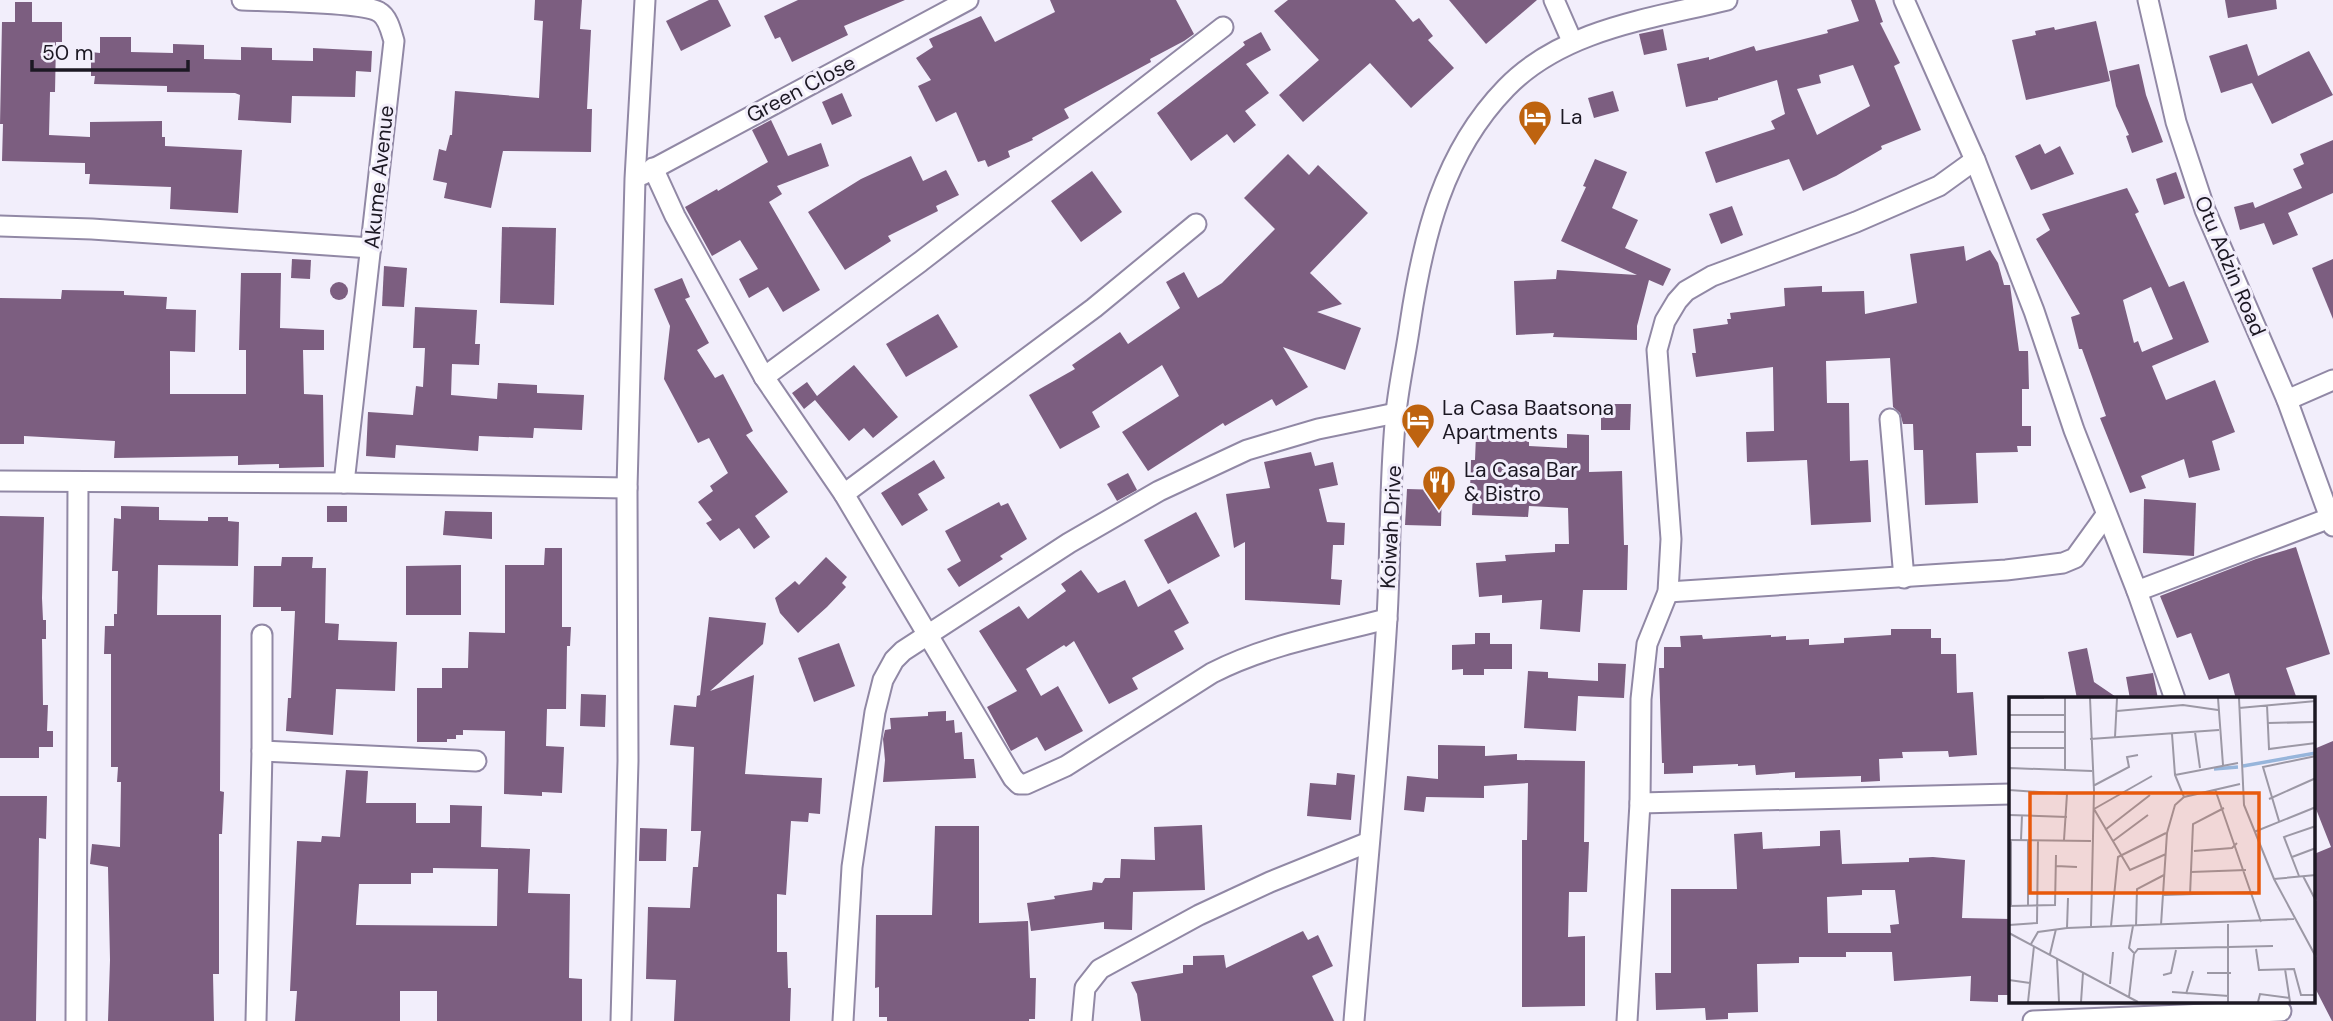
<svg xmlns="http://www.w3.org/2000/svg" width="2333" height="1021" font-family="'DM Sans',sans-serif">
	<rect width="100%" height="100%" fill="#f2eefb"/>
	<g fill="#7c5e80" fill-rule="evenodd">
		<path d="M535,0H582L580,29L591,30L587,109H592L591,152L503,151L491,208L444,198L447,183L433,180L439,149L446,151L450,135H452L455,91L539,98L543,21L534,20Z"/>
		<path d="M709,0H718L731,26L681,51L666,21Z"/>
		<path d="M798,0H905L844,26L848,35L792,62L780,37L775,39L764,16Z"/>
		<path d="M1050,0H1176L1194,34L1184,41L1150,59L1151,62L1064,109L1069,118L1032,138L1033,140L1008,151L1010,157L988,167L985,160L978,162L956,112L936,122L918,86L931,80L916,58L933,47L929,39L981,16L995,42L1055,12Z"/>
		<path d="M1288,0H1395L1413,22L1419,18L1433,36L1428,40L1454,68L1411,108L1370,63L1303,122L1279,95L1319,60L1274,11Z"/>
		<path d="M1449,0H1537L1486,44Z"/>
		<path d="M1851,0H1875L1883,22L1880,23L1900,63L1894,66L1921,130L1881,146L1882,149L1836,176L1803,191L1789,159L1716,183L1705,152L1775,129L1771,121L1785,114L1777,80L1718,98V100L1686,107L1677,64L1709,57V60L1754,46L1756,51L1828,33L1827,30L1859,21ZM1853,65L1870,106L1817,135L1797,89L1821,83L1819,75Z"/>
		<path d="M2225,0H2276L2277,9L2228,18Z"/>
		<path d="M15,2H32V22H62V42H56L55,92H50L49,135L90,137V122L162,121V137H165V146L242,150L238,213L170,209L171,187L89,184L90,174H85V163L2,161L3,124H0L2,22H15Z"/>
		<path d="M2096,21L2110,81L2026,100L2012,40L2036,35L2035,31L2054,27L2055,30Z"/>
		<path d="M1663,29L1667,50L1644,55L1639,34Z"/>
		<path d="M1261,32L1271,50L1246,64L1269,93L1245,111L1256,125L1234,143L1227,134L1191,161L1157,113L1245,45L1243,42Z"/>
		<path d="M100,37H131V52L173,53V44L204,45V59L241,60V47L272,48V60L313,61V48L372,51L371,72L356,71L355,97L292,96L291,123L238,120L240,95L235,93L167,92V86L94,84L95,76H91V52L100,53Z"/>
		<path d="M2247,44L2258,76L2309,51L2333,95L2272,124L2252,83L2221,93L2209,56Z"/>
		<path d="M2139,64L2146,95L2163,142L2132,153L2126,136L2129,135L2116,106L2109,71Z"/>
		<path d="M1613,91L1619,111L1594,118L1588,98Z"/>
		<path d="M842,93L852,116L832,125L822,102Z"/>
		<path d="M771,120L788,156L821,143L829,166L777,186L782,194L769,202L820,290L783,312L768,287L749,298L739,279L758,269L740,240L712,256L685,207L717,189L718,191L768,162L752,130Z"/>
		<path d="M2333,140V193L2288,213L2298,235L2273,245L2264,223L2240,230L2234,207L2253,202L2255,208L2302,188L2293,169L2304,164L2300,154Z"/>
		<path d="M2040,144L2045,154L2060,146L2074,174L2031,190L2015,156Z"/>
		<path d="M1288,154L1309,175L1318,165L1368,213L1310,273L1342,304L1317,312L1361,328L1345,370L1283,347L1308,387L1276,406L1272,399L1225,426L1223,423L1148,471L1122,432L1179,396L1162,365L1092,412L1100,427L1060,449L1029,395L1075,369L1072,365L1120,332L1128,344L1180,308L1166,282L1184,272L1198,298L1222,283L1275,229L1244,198Z"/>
		<path d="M911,156L923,181L946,170L959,195L936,206L938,211L888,236L891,241L845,270L808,212L861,179Z"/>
		<path d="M1595,159L1627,172L1612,208L1638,220L1625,248L1671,269L1663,286L1649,280L1637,326V340L1553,337L1554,333L1516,335L1514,281L1556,279L1557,270L1637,275L1561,241L1586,187L1583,186Z"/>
		<path d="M1092,171L1122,212L1081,242L1051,201Z"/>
		<path d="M2176,172L2185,198L2164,205L2156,179Z"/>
		<path d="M2127,188L2139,212L2135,214L2169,287L2184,281L2209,342L2152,366L2166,400L2215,380L2235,432L2212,441L2220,470L2189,478L2184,459L2141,476L2146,488L2130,493L2100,418L2106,416L2082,349H2079L2071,317L2080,314L2036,239L2050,230L2042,214ZM2151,287L2173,339L2142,352L2138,341L2134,343L2123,300Z"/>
		<path d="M1732,206L1743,235L1721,244L1709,214Z"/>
		<path d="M502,227L556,228L554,305L500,303Z"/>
		<path d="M1964,246L1966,261L1990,250L1998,263L2004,285H2010L2019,351H2028L2029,389H2022V426H2031V446H2017L2018,452L1976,453L1978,503L1925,505L1923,450H1914L1913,424H1903L1900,413L1893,407L1890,358L1826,361L1827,403H1849L1850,461L1868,460L1871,522L1811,525L1807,460L1747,462L1746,432L1774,431L1773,367L1696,377L1692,353H1696L1693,329L1728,324L1727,319H1731L1730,313L1785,306L1784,288L1822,286V292L1864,291L1865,314L1917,303L1910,254Z"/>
		<path d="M292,259L311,260L310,279L291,278Z"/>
		<path d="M2333,259V319L2312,268Z"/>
		<path d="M384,266L407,268L404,307L382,306Z"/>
		<path d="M241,273H281L280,328L324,330V350H303L304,394L323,395L324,467L279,468V464L238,465V456L114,458L115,441L24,436V444H0V298L61,299L62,290L124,291V295L167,297L166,309L196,310L195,352L170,351V394H246V350H239Z"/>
		<path d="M682,278L690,297L685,299L709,343L697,350L715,378L723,374L753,431L746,435L788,492L755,516L770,537L754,549L739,528L720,541L706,523L712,520L698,502L713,491L710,486L728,473L709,438L698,443L664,379L670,326L654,289Z"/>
		<circle cx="339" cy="291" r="9"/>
		<path d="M415,307L477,310L475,344H480L479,365L452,364L451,395L497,399L498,383L537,385V393L584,395L582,430L534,428L533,438L479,436L478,451L396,445L395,458L366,456L368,412L413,415L416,386L423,387L425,348H413Z"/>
		<path d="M938,314L958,347L906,377L886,344Z"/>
		<path d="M854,365L898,417L873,438L864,428L849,441L815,400L804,409L792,393L807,382L817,396Z"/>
		<path d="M1601,404H1631L1630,430H1601Z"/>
		<path d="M1567,434L1589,435V472L1622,471L1624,545H1628L1627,590H1583L1580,632L1540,629L1542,600L1502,603V595L1479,597L1476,563L1506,561L1505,555L1555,552V544H1569L1568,508L1529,506L1528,517L1472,515L1473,491H1470L1471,460H1475L1476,435L1529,437V446L1567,448Z"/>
		<path d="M1311,452L1315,466L1333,462L1338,485L1319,489L1327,522L1345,523L1344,545H1333L1331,579L1342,580L1340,605L1245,600V542L1234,548L1226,494L1270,488L1264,462Z"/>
		<path d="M934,460L945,478L918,494L928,510L902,526L881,493Z"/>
		<path d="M1128,473L1137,490L1117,501L1107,484Z"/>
		<path d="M1407,489L1442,490L1441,526L1405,525Z"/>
		<path d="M2144,499L2196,503L2194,556L2143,553Z"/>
		<path d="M999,502L1001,506L1008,503L1027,539L1000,556L1003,559L959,587L947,569L961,561L945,531Z"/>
		<path d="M121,506L159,507V520L208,521V517H228V521L239,522L238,566L158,565L157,615H221L220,791L224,792L222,834H219V974H213L214,1021H108L110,960L108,867L90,864L92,844L120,847L121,782H117L118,767H111V654H104L105,626H114V614H117L118,571H112L114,518L121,519Z"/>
		<rect x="327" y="506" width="20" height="16"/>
		<path d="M445,511L492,512V539L443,535Z"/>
		<path d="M1196,512L1220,556L1168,584L1144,540Z"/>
		<path d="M0,516L44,517L42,598L43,620H46V639H42L43,705H48L47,731H53V747H39V758H0Z"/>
		<path d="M2296,547L2330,654L2286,668L2297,699H2236L2229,673L2209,680L2191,633L2177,638L2160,596L2256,559Z"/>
		<path d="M545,548H562V627H571L570,646H567L566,709H547L546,746L564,747L562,793L542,792V796L504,794L505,731L463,730V735H456V739H447V742H417V688H442V668H468L469,632L505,633V565H544Z"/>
		<path d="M282,557H313L312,568H326L325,623L339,624L338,640L397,642L395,691L336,689L333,735L286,731L288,698H291L295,611H281V607H253L254,566H281Z"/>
		<path d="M826,557L847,577L842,583L846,587L827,607L798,633L780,613L775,598L795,581L799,585Z"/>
		<path d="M461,565V615H406V566Z"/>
		<path d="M1081,570L1098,593L1125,580L1138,607L1170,589L1189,623L1174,631L1184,649L1132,678L1138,689L1109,704L1074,641L1066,647L1064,645L1026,669L1041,696L1058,686L1083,731L1045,751L1037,737L1011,751L987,707L1017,691L979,631L1019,606L1028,619L1066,591L1061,584Z"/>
		<path d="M709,617L766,623L763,644L710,691L754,675L745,774L822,778L820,814L809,813L808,822L791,821L786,895L777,894V952H787L788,988H791L790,1021H674L676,980L646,979L648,907L690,908L693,867H698L701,831H691L694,747L670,745L674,705L696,707L697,696L700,695Z"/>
		<path d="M1891,629H1931V638H1941V654H1956L1957,693L1973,692L1977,755L1949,757L1948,751L1902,752L1903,758L1879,759L1880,781L1861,782V776L1795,778V772L1756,775L1755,765L1738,766V764L1693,766V773L1664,774V763H1662L1659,668H1664V647H1681L1680,636L1702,635L1703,639L1771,635V637L1786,636V640L1809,639V645L1844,643V638L1891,635Z"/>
		<path d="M1475,633H1490V644H1512V669H1484V675H1463V669L1452,670V645L1475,644Z"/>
		<path d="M839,643L855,686L814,702L798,658Z"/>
		<path d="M2087,648L2094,682L2119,699H2077L2068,652Z"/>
		<path d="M1598,663L1626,664L1624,698L1578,696L1576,731L1524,728L1528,671L1548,672V678L1598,681Z"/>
		<path d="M2153,673L2158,699H2130L2126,677Z"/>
		<path d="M581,694L606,695L605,727L580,726Z"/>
		<path d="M946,711V721L954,720L955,733L962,732L964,759H974L976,778L883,782L885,760L883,739L885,730L891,729L890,718L928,716V712Z"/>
		<path d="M2333,741V1021H2332L2314,986V854L2331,847L2314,804V749Z"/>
		<path d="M1438,745L1485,746V756L1517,754V760L1585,761L1584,842H1589L1587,892H1569L1568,937L1585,936V1006L1522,1007V840H1527L1528,783L1484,786V798L1426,797L1424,812L1404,810L1407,776L1438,779Z"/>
		<path d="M346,770L368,771L366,803H416V823H450V805L482,806L481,847L530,849L528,893L570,894L569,978L582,979V1021H437V991H400V1021H295L297,991H290L297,841L321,842L322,836L340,837ZM433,868L498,869L497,926L356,925L359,884H411V873H433Z"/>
		<path d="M1337,773L1355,775L1351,820L1307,816L1310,783L1336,785Z"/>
		<path d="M0,796H47L46,839L39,838L36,1021H0Z"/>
		<path d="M1202,825L1205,890L1133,892L1132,930L1104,929V922L1031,931L1027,903L1055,899L1054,896L1092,890L1093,882L1102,883L1105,878H1120L1121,859L1155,860L1154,827Z"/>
		<path d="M935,826H979V923L1028,921L1030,978H1036L1035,1019H1029V1021H887V1017H879V987L875,988L876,915H932Z"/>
		<path d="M640,828L667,829L666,861H639Z"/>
		<path d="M1840,830L1842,864L1909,862V858L1933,857L1965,860L1962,918L2011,919V995H1998V1002L1970,1001L1971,976L1894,981L1892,952H1846V957H1799V963L1757,964L1758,1012L1728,1013V1019L1706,1020L1705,1008L1656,1010L1655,973H1671V889H1737L1734,834L1762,832L1763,849L1820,846V831ZM1862,890H1895L1899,924L1890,925L1891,933H1828L1827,897L1862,895Z"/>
		<path d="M1303,931L1308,940L1318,935L1333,966L1312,976L1334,1021H1141L1137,994L1131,982L1183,973V965H1193V956L1224,955L1226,968Z"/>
	</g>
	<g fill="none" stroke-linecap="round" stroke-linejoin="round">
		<g stroke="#9188a5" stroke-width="23">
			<g id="street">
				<path d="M242,0C266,1 364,2 379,12C388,17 391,31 394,41L344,483"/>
				<path d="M1554,0L1572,41"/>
				<path d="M1904,0L1975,160L2034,311L2074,430L2137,591L2175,699"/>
				<path d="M2148,0L2176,122L2205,210L2287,400L2333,526"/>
				<path d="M653,168L675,216L764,377L844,494L1013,778L1019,784H1026L1066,766L1212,673C1267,645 1328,634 1387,619"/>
				<path d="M642,175L968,0"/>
				<path d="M0,226L92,229L371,248"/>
				<path d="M764,377L920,262L1223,27"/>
				<path d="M2287,400L2333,380"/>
				<path d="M1890,419L1904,578"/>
				<path d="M0,481L344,483L627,488"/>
				<path d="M844,494L1094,308L1196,224"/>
				<path d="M2137,591L2330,518"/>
				<path d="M1668,592L2006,570L2063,563L2075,558L2106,515"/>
				<path d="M262,751L476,761"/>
				<path d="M1640,803L2011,794"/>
				<path d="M76,1021L78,482"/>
				<path d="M256,1021L262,751V635"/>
				<path d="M621,1021L628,761L627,488L635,179L645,0"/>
				<path d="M843,1021L852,867L875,712L883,680L894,660L903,651L1069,543L1159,491L1247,450L1318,429L1396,413"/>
				<path d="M1082,1021L1085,988L1100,969L1199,915L1270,882L1369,842"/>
				<path d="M1354,1021C1365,887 1379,752 1387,618C1391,550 1389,481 1396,413C1399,383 1406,353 1410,324C1423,237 1443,153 1506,88C1563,29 1651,19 1727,0"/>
				<path d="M1627,1021L1640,803L1641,699L1647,644L1668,592L1671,539L1657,350L1665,321L1677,301L1686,291L1712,276L1856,222L1939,186L1975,160"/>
				<path d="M2033,1021L2281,1011"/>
			</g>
		</g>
		<use href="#street" stroke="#fff" stroke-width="19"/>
	</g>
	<defs>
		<g id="hotel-pin" transform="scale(1.75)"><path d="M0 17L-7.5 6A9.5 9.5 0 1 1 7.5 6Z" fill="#be630f" stroke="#f2eefb"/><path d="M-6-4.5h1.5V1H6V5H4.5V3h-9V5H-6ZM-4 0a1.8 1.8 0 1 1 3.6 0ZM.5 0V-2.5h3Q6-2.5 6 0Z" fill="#fff"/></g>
		<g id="restaurant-pin" transform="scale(1.75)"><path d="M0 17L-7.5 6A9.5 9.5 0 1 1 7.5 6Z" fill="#be630f" stroke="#f2eefb"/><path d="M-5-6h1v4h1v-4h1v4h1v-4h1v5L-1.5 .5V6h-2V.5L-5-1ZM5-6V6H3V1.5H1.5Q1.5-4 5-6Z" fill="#fff"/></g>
	</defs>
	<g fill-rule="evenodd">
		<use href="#hotel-pin" x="1535" y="117"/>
		<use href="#hotel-pin" x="1418" y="420"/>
		<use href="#restaurant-pin" x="1439" y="482"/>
	</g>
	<g text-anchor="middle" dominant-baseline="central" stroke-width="6" stroke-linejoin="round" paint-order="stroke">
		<g font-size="21" fill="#1c1823" stroke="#f2eefb">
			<text transform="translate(801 89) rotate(-28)">Green Close</text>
			<text transform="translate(379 177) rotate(-84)">Akume Avenue</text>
			<text transform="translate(2230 266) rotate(67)">Otu Adzin Road</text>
			<text transform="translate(1391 527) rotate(-87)">Koiwah Drive</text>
		</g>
		<g font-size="21" fill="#1c1823" stroke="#f2eefb" text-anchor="start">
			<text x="1560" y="117">La</text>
			<text x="1442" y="408">La Casa Baatsona<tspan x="1442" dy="24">Apartments</tspan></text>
			<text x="1464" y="470">La Casa Bar<tspan x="1464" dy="24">&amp; Bistro</tspan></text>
		</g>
	</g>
	<g transform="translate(2009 697)">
		<rect width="306" height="306" fill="#f2eefb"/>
		<path fill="none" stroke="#97b5db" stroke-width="3.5" d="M234,69L307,56M205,72L229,70"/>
		<path fill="none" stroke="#9c98a5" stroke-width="2" d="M0,1H35M56,1V72M81,1L85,94L82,229M209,1L214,68M230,1L235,108L265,182L307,260M0,7V93M258,8L260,52L307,46M230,11L307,4M108,14L174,8L209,13M1,18H56M259,26L307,25M1,35H56M186,35L191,71M163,37L166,78L175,100M106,40L108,1M81,42L210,33M1,51H56M1,71L83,74M166,78L229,66M84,89L120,70L118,60L129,58M206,92L252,225M0,93L58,97L55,143M260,102L307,81M85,112L121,173L157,157M85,112L143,79M0,118L58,120M270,124L254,70L307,59M96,133L141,98M245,135L307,110M0,143L82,144M12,143L13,118M104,144L139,118M185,154L223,151L228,146M283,160L307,151M47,169L68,170M182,175L237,173M290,179L275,140L307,129M294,179L307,204M265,182L307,178M154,198L245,195M181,198L184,127L215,111M0,209L46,208L47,158M2,209V143M19,209V143M219,227V305M0,228L28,226L29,143M152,228L158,136L166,108L175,100L231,87M102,229L109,160L157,136M124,229L120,251L125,256M127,229L128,192L155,178M58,231L59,201M0,236L129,305M22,247L29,235L58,231L285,222M247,252L250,273L285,272L292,298H307M41,257L47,232M125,257L129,252L264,249M48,262L50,305M276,272L281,305M198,276H222M154,278L162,276L167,253M0,283L21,286M101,287L104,255M163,295L220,299M177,297L184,274M120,300L125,257M19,305L25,249M72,305L74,276M249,305L251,297L281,301"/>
		<path fill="#e8590c" fill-opacity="0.15" stroke="#e8590c" stroke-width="3.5" d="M21,96H250V196H21Z"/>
		<rect width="306" height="306" fill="none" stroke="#1c1823" stroke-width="3.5"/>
	</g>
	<path d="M32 60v10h156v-10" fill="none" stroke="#1c1823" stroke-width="3.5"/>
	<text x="42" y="60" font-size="21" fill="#1c1823" stroke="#f2eefb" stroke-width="5" paint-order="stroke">50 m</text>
</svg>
